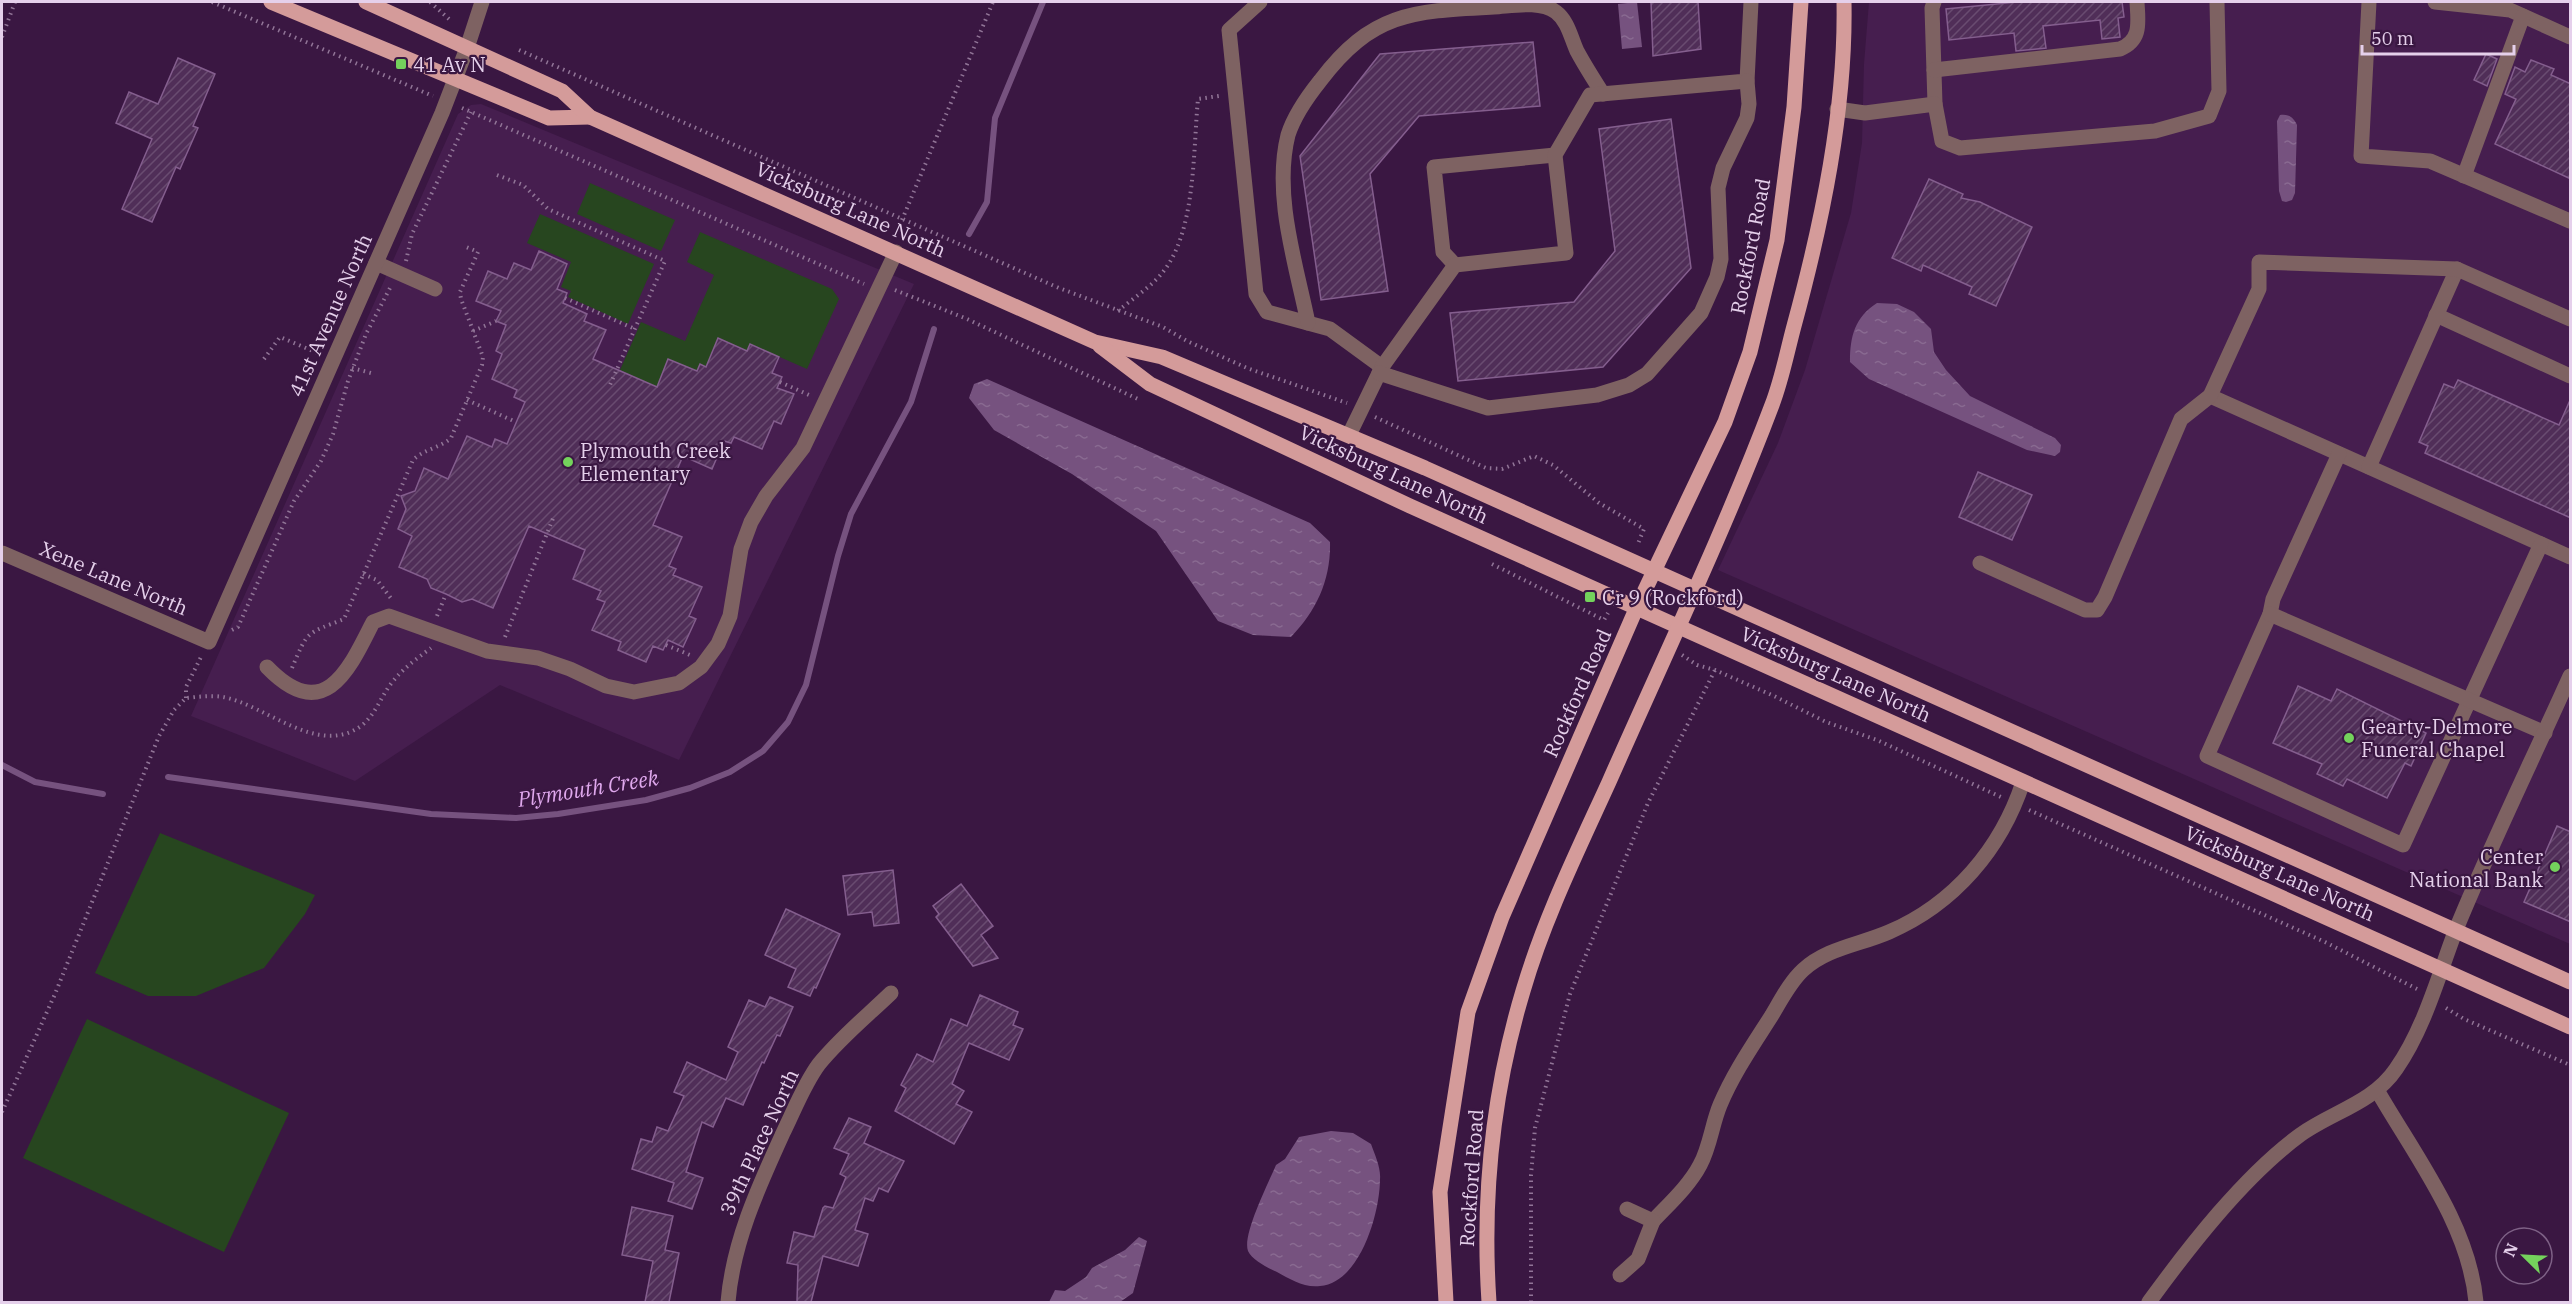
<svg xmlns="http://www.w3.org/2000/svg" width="2572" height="1304" font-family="'IBM Plex Serif',serif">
	<defs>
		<pattern id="water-ripples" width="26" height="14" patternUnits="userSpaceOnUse" patternTransform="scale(1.5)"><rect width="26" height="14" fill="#76527f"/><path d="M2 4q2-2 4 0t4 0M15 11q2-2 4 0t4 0" fill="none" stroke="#896a91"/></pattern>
		<pattern id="building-hatch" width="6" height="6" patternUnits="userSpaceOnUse" patternTransform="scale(1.5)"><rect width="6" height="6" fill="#502e58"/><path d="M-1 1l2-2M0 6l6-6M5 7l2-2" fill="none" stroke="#694b70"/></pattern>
	</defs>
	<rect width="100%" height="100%" fill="#3a1742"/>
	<g fill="#461e4f">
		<path d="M1869,2H2570V944L1718,570L1778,443L1805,370L1851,213L1862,143L1864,64Z"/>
		<path d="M481,104L914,284L679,760L500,685L355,781L191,716L458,114L471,105Z"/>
	</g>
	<g fill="#27461f">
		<path d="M590,183L675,220L661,251L577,214Z"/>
		<path d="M540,214L654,264L628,324L568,297L571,291L561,287L571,262L527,243Z"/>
		<path d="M700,232L832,289L839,299L807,369L750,344L747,351L719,338L706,367L700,364L697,371L668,359L657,387L620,370L641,322L685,341L714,275L687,262Z"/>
		<path d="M160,833L315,895L305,914L264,968L196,996H148L95,973Z"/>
		<path d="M87,1019L289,1113L224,1252L23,1158Z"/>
	</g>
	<g fill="url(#water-ripples)">
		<path d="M1637,2L1642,47L1622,49L1618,4Z"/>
		<path d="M2280,115C2289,114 2293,117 2297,125L2295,193L2292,200L2286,202L2282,201L2279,191L2277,121Z"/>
		<path d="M1877,303L1897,304L1914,312L1931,329L1934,352L1946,370L1970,396L2055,438L2061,445L2060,452L2055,456L2027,450L1869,379L1850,362C1850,336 1855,317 1877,303Z"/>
		<path d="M987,379L1310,523L1330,542C1331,579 1317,610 1291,637L1253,635L1218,621L1156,531L1072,474L994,430L969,398L974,384Z"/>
		<path d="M1331,1131L1353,1133L1371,1144C1375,1155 1381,1168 1380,1179C1380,1213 1360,1283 1320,1286C1304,1288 1290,1279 1277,1272C1268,1268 1252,1260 1248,1251C1242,1235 1269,1182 1276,1165L1285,1159L1299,1137Z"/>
		<path d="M1139,1237L1147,1241L1133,1293L1120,1302H1049L1055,1290L1065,1291L1086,1277L1092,1268L1125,1250Z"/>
	</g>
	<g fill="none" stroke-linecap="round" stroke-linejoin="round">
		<g stroke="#76527f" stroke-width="6">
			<path d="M969,234L987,202L995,118L1043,2"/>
			<path d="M2,765L35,782L103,794"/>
			<path d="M168,777L431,814L516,818L558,814L646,800L690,788L730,772L763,751L788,722L806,685L838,556L851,514L911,402L934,329"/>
		</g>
	</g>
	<g fill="url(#building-hatch)" stroke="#845e8e" stroke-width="1.5">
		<path d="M1651,2H1698L1701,49L1653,56Z"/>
		<path d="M2017,2H2122L2124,17L2118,18L2120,37L2102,39L2100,20L2043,26L2046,48L2016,51L2014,33L1949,40L1946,9Z"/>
		<path d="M1533,42L1540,106L1419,116L1370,174L1388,291L1321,300L1300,156L1380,54Z"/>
		<path d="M2486,54L2497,59L2487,86L2474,80Z"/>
		<path d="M178,58L215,74L193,126L198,128L180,169L176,167L152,222L122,209L152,139L116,123L129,92L158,104Z"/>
		<path d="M2531,60L2554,69L2551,75L2571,84V179L2495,144L2516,99L2505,94L2515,67L2525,72Z"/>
		<path d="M1671,119L1691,268L1603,367L1458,381L1450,313L1574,302L1615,251L1599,129Z"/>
		<path d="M1929,179L1963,194L1961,198L1980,202L2032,227L1996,306L1969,294L1972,287L1923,265L1921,271L1892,258Z"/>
		<path d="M539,251L567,264L557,289L567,293L563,303L587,314L584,321L606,330L593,359L657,387L668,359L697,371L700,364L706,367L718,338L747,351L750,344L779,357L772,373L782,377L777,388L794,394L781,424L774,421L762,449L734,437L731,443L724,441L712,469L683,456L653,525L682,537L669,566L676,569L673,575L702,587L689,616L696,619L683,647L668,640L663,650L653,646L646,662L618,650L621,642L592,630L605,602L597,599L601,591L573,579L585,550L529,526L493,608L472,599L462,602L446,594L431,588L427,579L399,567L412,536L398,529L406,509L401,496L415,491L424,468L448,479L467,436L492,447L495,439L507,444L525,402L514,397L517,390L492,379L502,354L496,351L506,325L496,321L501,311L476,301L488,271L507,279L514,263L531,270Z"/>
		<path d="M2458,380L2559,425L2571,398V518L2425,453L2428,446L2419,442L2444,384L2454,388Z"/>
		<path d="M1978,472L2032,495L2012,540L1959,517Z"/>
		<path d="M2298,686L2331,701L2337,689L2426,733L2411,766L2405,763L2387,798L2347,779L2343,786L2317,774L2322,764L2273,743Z"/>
		<path d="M2557,826L2571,832V922L2524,902Z"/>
		<path d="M893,870L899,923L874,926L872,912L848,915L843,876Z"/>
		<path d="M961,884L993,926L981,935L998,958L973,966L936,917L939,914L933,906Z"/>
		<path d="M786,909L840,934L816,988L814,987L810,996L788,987L796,969L765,955Z"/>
		<path d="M980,995L1018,1012L1013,1025L1023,1029L1009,1060L969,1043L952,1084L964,1091L956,1104L972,1112L954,1144L895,1111L906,1088L901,1085L917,1054L933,1062L951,1019L967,1026Z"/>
		<path d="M770,997L793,1007L780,1036L777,1035L764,1063L762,1062L743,1105L726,1098L713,1127L702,1122L686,1172L703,1178L692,1209L668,1201L674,1183L632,1169L641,1139L652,1142L657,1127L668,1131L684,1096L674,1092L687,1062L726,1080L738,1052L728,1047L749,1000L765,1007Z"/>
		<path d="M849,1118L871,1127L864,1143L904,1161L888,1192L879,1188L873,1201L865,1198L855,1230L868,1234L858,1266L823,1256L811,1302H797L798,1265L787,1263L794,1232L814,1237L823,1208L825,1206L833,1208L846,1177L840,1174L849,1154L834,1148Z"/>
		<path d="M632,1207L673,1216L665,1250L679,1253L669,1302H645L653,1261L622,1255Z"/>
	</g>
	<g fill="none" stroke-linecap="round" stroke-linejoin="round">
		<g stroke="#917597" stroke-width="4" stroke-dasharray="1.5 4.5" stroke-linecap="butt">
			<path d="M212,2L433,96"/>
			<path d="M430,2L449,19"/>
			<path d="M2,37L15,2"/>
			<path d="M519,50L1059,288L1163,327L1187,341L1247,368L1347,403"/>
			<path d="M462,108L864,284"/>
			<path d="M497,175L523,185L548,209L665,261L609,387"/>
			<path d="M902,220L993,2"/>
			<path d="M406,261L412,234L471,112"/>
			<path d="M895,290L967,319L1140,400"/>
			<path d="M565,298L635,329"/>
			<path d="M1118,311C1132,299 1151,287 1163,272C1196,231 1193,150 1198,99L1219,96"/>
			<path d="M473,331L496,321"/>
			<path d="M264,359L280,337L320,354"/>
			<path d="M352,368L371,373"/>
			<path d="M780,382L809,395"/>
			<path d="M467,400L516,422"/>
			<path d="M1375,417L1486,468L1502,469L1534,456L1553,465L1599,503L1644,529L1637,546"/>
			<path d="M1492,564L1604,620L1608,613"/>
			<path d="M363,574L377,580L393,601"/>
			<path d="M437,616L446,594"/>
			<path d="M232,630L238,627L294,501L321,461L333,434L348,381L366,334L390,288"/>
			<path d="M505,637L554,516"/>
			<path d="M666,645L690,655"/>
			<path d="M1682,655L1697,665L1715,670L1774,696L1826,722L1877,740L2001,797"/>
			<path d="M292,668C308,630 306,634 344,619L413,460C424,449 440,448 451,438L482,365L483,357L461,299L460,292L478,252L466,247"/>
			<path d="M186,698V687L201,657"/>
			<path d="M2029,810L2325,942L2417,989"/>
			<path d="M2446,1008L2464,1019L2570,1065"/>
			<path d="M2,1112L55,994L159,736L174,710L186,698C197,697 211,695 223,697C266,705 318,757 361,726C375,715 380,699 390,685C402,669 415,660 431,648"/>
			<path d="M1531,1302V1175L1535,1128L1570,994L1648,803L1715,670"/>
		</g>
		<g stroke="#7e6262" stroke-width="15">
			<path d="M1260,2L1229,30L1256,294L1267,312L1330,329L1382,367L1349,435"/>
			<path d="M1934,2L1932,8L1935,104"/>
			<path d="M2369,2L2361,156L2430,161L2570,221"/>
			<path d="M2435,2L2510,10L2570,37"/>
			<path d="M1934,70L2120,49C2142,40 2138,22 2137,2"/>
			<path d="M1837,109L1865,113L1935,104L1942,141L1960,148L2155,131L2209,116L2219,91L2217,2"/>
			<path d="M2464,176L2523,16"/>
			<path d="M376,263L435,289"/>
			<path d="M1455,265L1443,252L1434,167L1555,155"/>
			<path d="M2436,315L2570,376"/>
			<path d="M1308,323C1296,264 1273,195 1288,135C1294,116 1308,96 1320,81C1372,12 1413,11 1494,7C1512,6 1540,0 1556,12C1568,21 1571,38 1577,51C1585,66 1594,80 1603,94"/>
			<path d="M1382,367L1455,265L1566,253L1555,155L1590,95L1747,81L1751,2"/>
			<path d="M1379,373L1488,408L1597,395L1629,385L1647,374L1701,313L1717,277L1721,259L1718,188L1723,168L1747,118L1749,104L1747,81"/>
			<path d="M2210,396L2570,557"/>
			<path d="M2339,454L2273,599L2270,614L2207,756L2403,845L2541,544"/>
			<path d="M2369,467L2457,269"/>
			<path d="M2,553L209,642L442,113L467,48L482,2"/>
			<path d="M1980,563L2085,610H2097L2105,597L2181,419L2210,396L2259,289V262L2457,269L2570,319"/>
			<path d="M2270,614L2545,733"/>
			<path d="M267,667C324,726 349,670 373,622L389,616L487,651L538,658L570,669L606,686L634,692L679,683L701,667L718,644L730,616L741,549L751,522L766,496L803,448L896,252"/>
			<path d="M2377,1090C2415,1156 2469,1225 2476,1302"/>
			<path d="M1627,1209L1653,1221C1669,1204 1689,1186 1700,1165C1710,1147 1712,1124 1720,1105C1734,1072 1753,1045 1772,1015C1781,1000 1790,982 1803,970C1827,948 1859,945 1889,932C1954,904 2001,849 2023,782"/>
			<path d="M1620,1275L1638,1259L1653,1221"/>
			<path d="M728,1302C733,1242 758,1188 783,1133C794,1111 804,1084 819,1064C841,1037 866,1017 891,993"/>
			<path d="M2149,1302C2189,1247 2244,1176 2300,1135C2332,1112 2373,1103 2396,1069C2424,1029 2438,977 2455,932C2490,846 2532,761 2570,676"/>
		</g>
		<g stroke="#d49b9a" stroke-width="15">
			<path d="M271,2L549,118L590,117"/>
			<path d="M366,2L562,91L590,117L1095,342L1162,357L1425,468L2570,982"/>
			<path d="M1100,346L1150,384L1410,506L2570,1027"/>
			<path d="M1446,1302L1440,1192L1468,1012L1502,917L1636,609L1725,422L1750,352L1777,240L1794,107L1801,2"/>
			<path d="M1489,1302C1482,1198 1493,1091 1523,991C1544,919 1578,850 1609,782C1664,657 1724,532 1772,405C1782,379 1787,352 1794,326C1822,223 1846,109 1844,2"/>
		</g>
	</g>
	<g fill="#74d25c" stroke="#3a1742" stroke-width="2">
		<rect x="395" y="58" width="12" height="12" rx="3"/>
		<circle cx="568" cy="462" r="6"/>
		<rect x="1584" y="591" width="12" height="12" rx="3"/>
		<circle cx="2349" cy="738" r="6"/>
		<circle cx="2555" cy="867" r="6"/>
	</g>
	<g text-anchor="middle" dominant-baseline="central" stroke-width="4.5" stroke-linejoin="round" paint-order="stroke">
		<g font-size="20" fill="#e5d0eb" stroke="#3a1742" text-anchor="start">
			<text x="413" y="64">41 Av N</text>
			<text x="580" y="450">Plymouth Creek<tspan x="580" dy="23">Elementary</tspan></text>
			<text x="1602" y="597">Cr 9 (Rockford)</text>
			<text x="2361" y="726">Gearty-Delmore<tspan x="2361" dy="23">Funeral Chapel</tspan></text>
			<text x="2543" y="856" text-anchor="end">Center<tspan x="2543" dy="23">National Bank</tspan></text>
		</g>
		<g font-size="20" fill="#e5d0eb" stroke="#3a1742">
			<text transform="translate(851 209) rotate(24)">Vicksburg Lane North</text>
			<text transform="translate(1750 246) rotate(-79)">Rockford Road</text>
			<text transform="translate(330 315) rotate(-66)">41st Avenue North</text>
			<text transform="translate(1394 474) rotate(25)">Vicksburg Lane North</text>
			<text transform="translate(114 578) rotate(23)">Xene Lane North</text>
			<text transform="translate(1836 674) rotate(24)">Vicksburg Lane North</text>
			<text transform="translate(1577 693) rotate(-66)">Rockford Road</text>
			<text transform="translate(2280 873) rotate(24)">Vicksburg Lane North</text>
			<text transform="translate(759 1142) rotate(-65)">39th Place North</text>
			<text transform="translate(1471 1178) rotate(-86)">Rockford Road</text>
		</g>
		<g font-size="21" font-style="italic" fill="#dfa8ed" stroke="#3a1742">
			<text transform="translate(588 788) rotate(-9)">Plymouth Creek</text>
		</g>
	</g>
	<rect width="2572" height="1304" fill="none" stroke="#e5d0eb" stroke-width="6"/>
	<g transform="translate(2524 1256) rotate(294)"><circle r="28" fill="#3a1742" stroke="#7e6186" stroke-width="1.5"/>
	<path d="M0-4.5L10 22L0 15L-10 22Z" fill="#74d25c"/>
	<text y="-9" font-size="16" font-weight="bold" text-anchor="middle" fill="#e5d0eb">N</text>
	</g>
	<path d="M2362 45v9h152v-9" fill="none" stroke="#e5d0eb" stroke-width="3"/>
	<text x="2371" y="45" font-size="18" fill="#e5d0eb" stroke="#3a1742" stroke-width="4.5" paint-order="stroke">50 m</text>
</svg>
